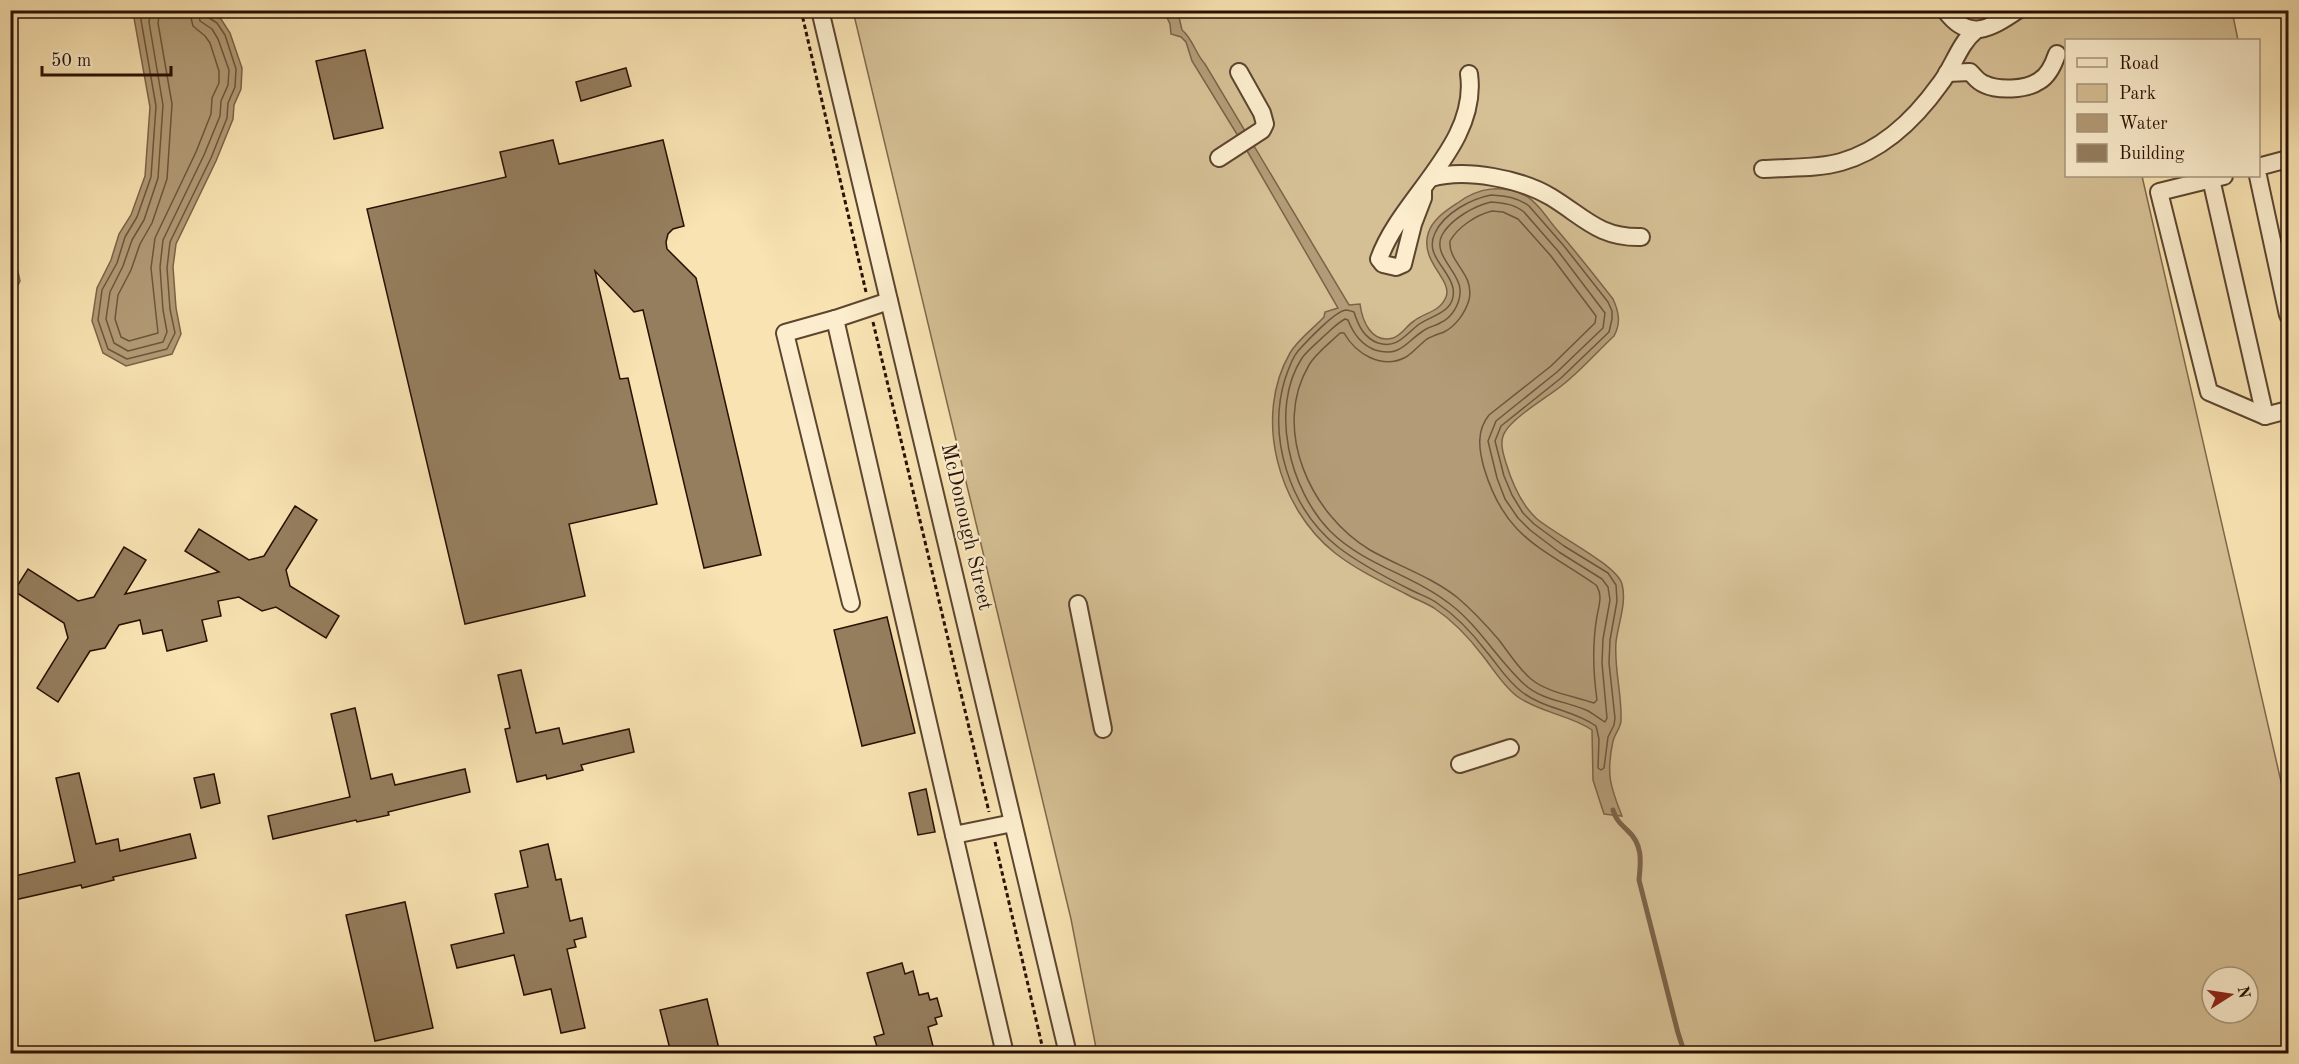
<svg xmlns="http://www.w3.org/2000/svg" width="2299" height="1064" font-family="'Old Standard TT',serif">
	<rect width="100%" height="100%" fill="#f9e3b2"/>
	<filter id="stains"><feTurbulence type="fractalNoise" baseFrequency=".00333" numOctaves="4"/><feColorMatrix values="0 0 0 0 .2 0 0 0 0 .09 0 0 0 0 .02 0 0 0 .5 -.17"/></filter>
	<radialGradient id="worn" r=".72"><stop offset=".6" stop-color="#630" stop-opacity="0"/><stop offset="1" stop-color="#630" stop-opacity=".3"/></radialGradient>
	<g fill="#d5bf94" stroke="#7e684c" stroke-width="1.5" fill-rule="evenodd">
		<path d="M853,11H2232L2238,40H2066V176H2142L2288,812V1053H1097L1071,919ZM2212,977H2248V1013H2212Z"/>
		<path d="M10,237L20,281L11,300H10Z"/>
	</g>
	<g fill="#b29b76" stroke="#7b6348" stroke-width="1.5">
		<path d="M139,11H207L221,19L230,33L242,68L241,89L234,105L233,119L216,161L176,244L173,267L176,308L181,334L172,354L126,366L103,353L92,321L97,288L111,260L119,234L131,215L145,176L150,107L134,18Z"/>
		<path d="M1164,11H1175L1179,17L1182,30C1193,39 1195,53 1205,64L1349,305L1360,304C1362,320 1371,344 1393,338C1402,335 1406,326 1414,321C1425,312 1439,313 1446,297C1453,280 1420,262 1428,234C1432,219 1447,210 1459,202C1478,188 1502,184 1524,195C1538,202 1548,220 1558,231C1577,253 1595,276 1613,299C1619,312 1621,323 1614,336C1598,351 1582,369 1565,383C1550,396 1514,416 1505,432C1499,441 1503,453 1506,463C1512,483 1520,503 1536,518C1555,535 1616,564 1622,584C1627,603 1618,624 1616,642C1614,669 1622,694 1621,720C1621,728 1615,733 1613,741C1606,773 1610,786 1622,816L1604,814L1593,780L1592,730C1570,715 1541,713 1518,697C1504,687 1494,670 1483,656C1470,639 1452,620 1434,608C1426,603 1415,599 1406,594C1382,582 1357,570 1335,553C1278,508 1253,417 1290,353C1298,339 1314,328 1324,317L1325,312L1338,308L1246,149L1192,61L1186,42L1181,37L1171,34L1170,24Z"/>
	</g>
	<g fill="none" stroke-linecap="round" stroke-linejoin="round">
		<g stroke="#6d563c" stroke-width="1.5">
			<path d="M144,10L141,20L156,106L151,177L137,217L125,237L117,263L102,290L98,320L108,349L127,359L167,349L175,333L170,309L167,268L170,242L211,158L227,118L228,103L235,87L236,69L225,35L217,23L206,16L205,10"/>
			<path d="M151,10L149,22L163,105L158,178L144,220L132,240L123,266L110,292L106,319L114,343L128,351L163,342L167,332L163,310L160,267L163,240L204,155L220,116L221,101L228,85L229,70L218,39L212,29L200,21L198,10"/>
			<path d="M160,10L158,23L172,104L167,179L152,223L140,244L131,270L118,295L115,319L121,337L129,341L158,333L151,268L155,238L196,152L211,114L212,98L219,83V71L210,43L205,36L193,26L189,10"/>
			<path d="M1491,195C1505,196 1517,197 1529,206L1564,246L1608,302L1612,311V319L1609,332L1561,378L1501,426L1495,441L1504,476L1512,495L1523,513L1534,524L1564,546L1608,573L1616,585L1617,601L1610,640L1609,663L1615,718L1614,725L1608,737L1604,768L1601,770L1598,768L1599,739L1596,726C1574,710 1544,709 1522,692C1507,681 1498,665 1486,651C1473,634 1455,615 1437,603C1429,597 1418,594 1409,589C1385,577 1360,564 1338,547C1290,509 1267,438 1285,379C1288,370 1292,358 1298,351C1307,341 1335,311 1346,310C1348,310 1351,311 1354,312C1358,325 1364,338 1378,343C1397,349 1405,335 1418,325C1431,315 1457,313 1453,288C1449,268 1424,256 1435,233C1444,213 1471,199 1491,195Z"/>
			<path d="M1491,202C1503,203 1514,204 1524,212L1558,251L1605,313L1603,328L1557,372L1496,421L1488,441L1497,478L1505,499L1518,518L1530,530L1559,552L1602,579L1608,587L1610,600L1603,639L1602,663L1607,718L1605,722C1599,719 1593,713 1586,710C1565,701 1541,700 1524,684C1497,659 1479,626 1450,604C1413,575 1364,565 1330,531C1290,490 1269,409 1302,358C1308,350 1317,343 1324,336C1332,329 1336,324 1345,319L1348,320C1353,333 1362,345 1375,350C1400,358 1406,342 1423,331C1428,327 1435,326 1440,323C1452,318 1461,303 1460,289C1459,271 1432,255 1442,235C1451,219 1474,206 1491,202Z"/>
			<path d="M1492,211L1503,212L1518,219L1551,256L1596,316L1595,323L1551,366L1489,415C1476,431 1479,450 1484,468C1505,538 1541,547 1596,585C1603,595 1599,605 1597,616C1592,645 1593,672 1597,700L1594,703C1574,696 1548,693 1531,679C1518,668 1509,653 1499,640C1487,626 1472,610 1458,598C1432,577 1398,566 1370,550C1311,515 1271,429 1309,365C1316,353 1330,343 1340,333H1344C1356,354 1382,370 1406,357C1414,352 1419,345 1427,339C1432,336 1439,334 1444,332C1456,326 1465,313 1469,300C1475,273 1448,263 1450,241C1458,227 1476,215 1492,211Z"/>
		</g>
		<path stroke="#7b6348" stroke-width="5" d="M1613,810C1616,820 1620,823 1627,830C1643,844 1641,861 1639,880L1678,1033L1685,1054"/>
	</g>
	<g fill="#957e5e" stroke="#281003" stroke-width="1.5">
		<path d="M365,50L383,128L334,139L316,61Z"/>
		<path d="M626,68L631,86L581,101L576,82Z"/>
		<path d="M553,140L559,164L663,140L684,226L673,229L668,234L666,242L667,249L696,278L761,555L704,568L643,310L634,312L595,271L620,379L628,378L657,504L569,524L585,596L465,624L367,209L506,177L500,152Z"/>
		<path d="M295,506L317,520L286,570L290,586L339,616L326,638L276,607L262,611L239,597L218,601L221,616L202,620L207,641L167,651L162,630L143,634L140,620L119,625L105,648L90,651L58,702L37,688L68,638L64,623L14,591L28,569L78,601L94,597L124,547L146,560L125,594L219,572L185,551L199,529L249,560L264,556Z"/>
		<path d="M887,617L915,733L862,746L834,630Z"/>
		<path d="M521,670L536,733L559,728L563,744L629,729L634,752L581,765L583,770L547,779L546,775L517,782L505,729L510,728L498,675Z"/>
		<path d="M355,708L371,779L392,774L395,785L465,769L470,792L388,812L389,815L357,822L356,820L273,839L268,816L350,797L331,714Z"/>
		<path d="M79,773L96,844L118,839L120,851L190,834L196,858L113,877L114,880L82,888L81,885L10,901V877L75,862L56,778Z"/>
		<path d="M214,774L220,803L201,808L194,778Z"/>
		<path d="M926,789L935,832L918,835L909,793Z"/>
		<path d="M548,844L556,880L561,879L570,921L582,918L586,937L574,940L576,947L567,949L585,1028L561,1033L551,989L524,995L514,955L457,968L451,945L504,933L495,894L528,887L520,851Z"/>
		<path d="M405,902L433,1028L375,1041L346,915Z"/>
		<path d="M902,963L905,974L913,971L919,995L928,993L930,1000L937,998L942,1016L935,1018L937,1024L928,1027L934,1050L921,1053H879L874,1037L884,1034L867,973Z"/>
		<path d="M707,999L720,1053H671L660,1010Z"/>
	</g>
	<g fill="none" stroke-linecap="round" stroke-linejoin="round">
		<g stroke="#5c452f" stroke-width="20">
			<g id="minor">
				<path d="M820,10L1068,1054"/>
				<path d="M1945,10C1968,42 1990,29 2018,10"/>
				<path d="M1947,73L1970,72C1974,76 1978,82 1984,84C1998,91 2026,90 2039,81C2048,76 2054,63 2057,54"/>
				<path d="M1219,158L1262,130L1265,124L1262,113L1239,72"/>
				<path d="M2258,167L2288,159"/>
				<path d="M1763,169C1788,167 1817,169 1841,162C1883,150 1915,119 1940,84C1953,68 1959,44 1975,31"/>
				<path d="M2224,176L2159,192L2209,392L2265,416L2288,410"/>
				<path d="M2258,176L2288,315"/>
				<path d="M1431,178C1466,168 1521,179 1551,197C1584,217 1599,238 1641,237"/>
				<path d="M2211,179L2265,416"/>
				<path d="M1423,189V198L1413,224L1403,264L1396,267L1383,264L1379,259C1401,197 1479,145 1469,74"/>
				<path d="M889,301L835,319L954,835L1013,823"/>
				<path d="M835,319L785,333L851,603"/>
				<path d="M1078,604L1103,729"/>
				<path d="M1460,764L1510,748"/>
				<path d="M954,835L1005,1054"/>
			</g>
		</g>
		<g stroke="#281003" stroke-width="3" stroke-dasharray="4.5 3" stroke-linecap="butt">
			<path d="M801,10L866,292"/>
			<path d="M873,322L989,812"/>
			<path d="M995,842L1044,1054"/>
		</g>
		<use href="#minor" stroke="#fbedcd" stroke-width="16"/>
	</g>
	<g text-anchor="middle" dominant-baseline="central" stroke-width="4.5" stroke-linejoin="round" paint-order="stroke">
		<g font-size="21" fill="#281003" stroke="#fbedcd">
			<text transform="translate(966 527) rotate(77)">McDonough Street</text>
		</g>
	</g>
	<rect width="2299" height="1064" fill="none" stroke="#f9e3b2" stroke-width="36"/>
	<rect x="12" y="12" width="2275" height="1040" fill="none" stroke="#281003" stroke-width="3"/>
	<rect x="18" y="18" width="2263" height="1028" fill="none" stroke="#281003" stroke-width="1.5"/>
	<rect x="2065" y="39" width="195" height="138" fill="#fbedcd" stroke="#a7957c" stroke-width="1.5"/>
	<rect x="2077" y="58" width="30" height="9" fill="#fbedcd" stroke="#a7957c" stroke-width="1.5"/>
	<text x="2119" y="69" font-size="18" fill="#281003">Road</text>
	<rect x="2077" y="84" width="30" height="18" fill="#d5bf94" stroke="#a7957c" stroke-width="1.5"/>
	<text x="2119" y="99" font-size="18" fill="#281003">Park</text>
	<rect x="2077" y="114" width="30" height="18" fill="#b29b76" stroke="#a7957c" stroke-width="1.5"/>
	<text x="2119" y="129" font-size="18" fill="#281003">Water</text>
	<rect x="2077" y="144" width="30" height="18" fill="#957e5e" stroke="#a7957c" stroke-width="1.5"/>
	<text x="2119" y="159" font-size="18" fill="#281003">Building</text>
	<g transform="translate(2230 995) rotate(78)"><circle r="28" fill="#fbedcd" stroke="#a7957c" stroke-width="1.5"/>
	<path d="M0-4.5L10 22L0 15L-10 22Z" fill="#8f2418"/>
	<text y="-9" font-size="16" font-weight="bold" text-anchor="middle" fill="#281003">N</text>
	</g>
	<path d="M42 66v9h129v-9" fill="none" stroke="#281003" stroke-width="3"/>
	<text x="51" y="66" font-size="18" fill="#281003" stroke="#fbedcd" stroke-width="4.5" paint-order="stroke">50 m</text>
	<rect width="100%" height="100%" filter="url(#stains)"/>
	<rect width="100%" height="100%" fill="url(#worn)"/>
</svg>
